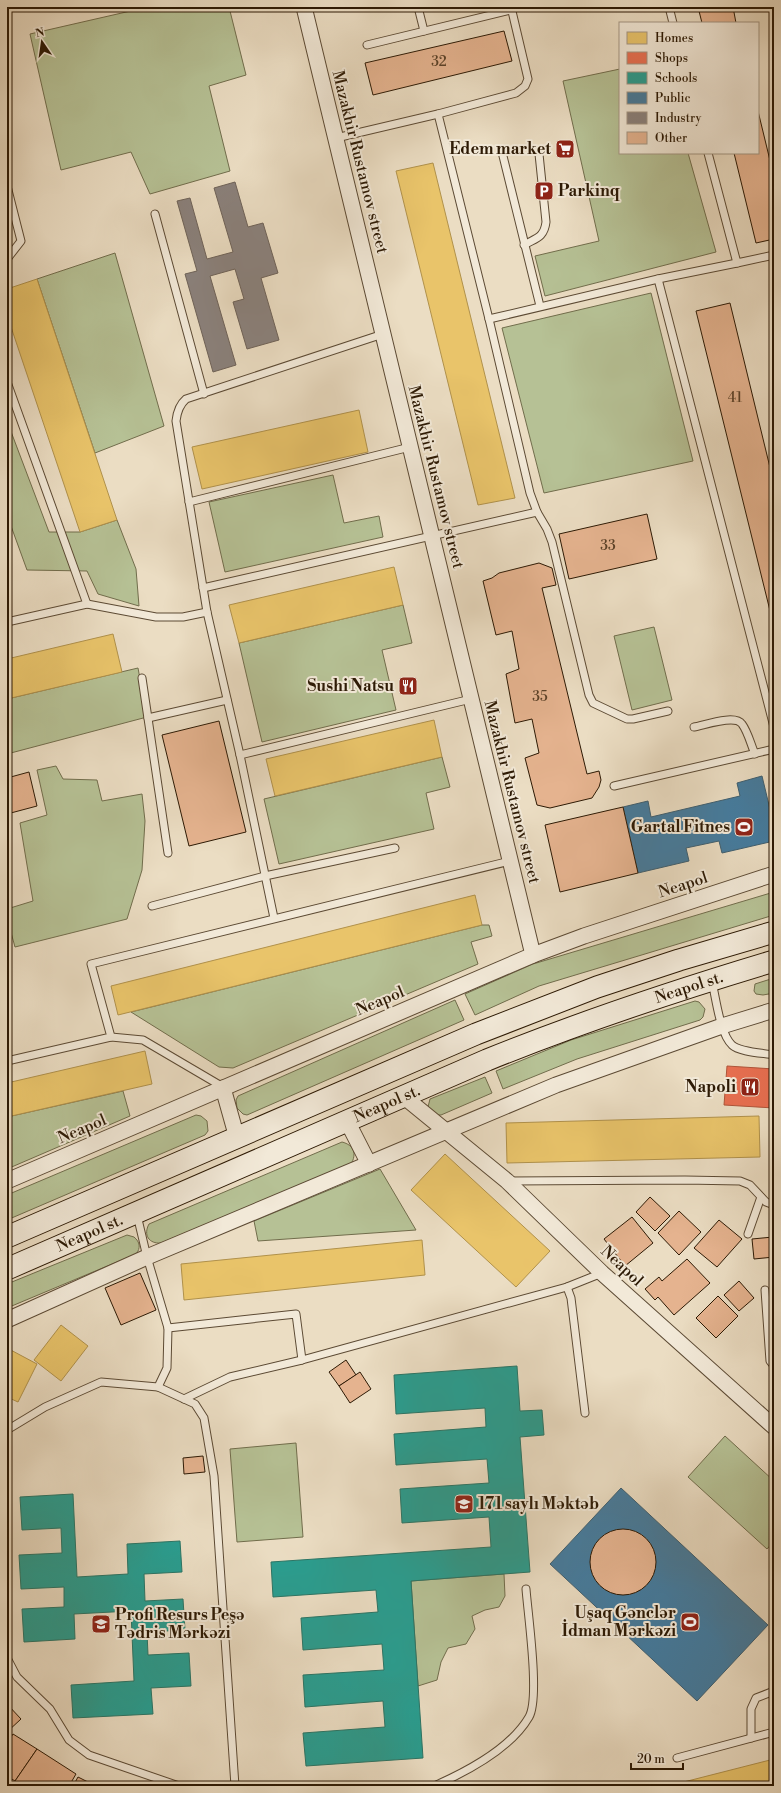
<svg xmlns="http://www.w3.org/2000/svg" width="781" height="1793" font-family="'Libre Bodoni',serif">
	<rect width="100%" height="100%" fill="#ebddc3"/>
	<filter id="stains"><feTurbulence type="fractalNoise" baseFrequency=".005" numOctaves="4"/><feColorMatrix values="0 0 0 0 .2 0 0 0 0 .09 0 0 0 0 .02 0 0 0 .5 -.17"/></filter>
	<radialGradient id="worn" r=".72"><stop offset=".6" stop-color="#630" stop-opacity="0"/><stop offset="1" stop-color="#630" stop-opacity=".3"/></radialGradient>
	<g fill="#b6c195" stroke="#716d4c">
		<path d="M148,7H229L246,75L209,86L230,171L150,194L131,152L61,170L30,34Z"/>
		<path d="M620,69V153H688L716,252L545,296L535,256L599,241L563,81Z"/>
		<path d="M115,253L164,426L95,453L37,279Z"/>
		<path d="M651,293L693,461L544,493L502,328Z"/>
		<path d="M7,421L49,532H80L117,520L136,569L139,606L98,594L87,571L27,570L7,515Z"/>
		<path d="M333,475L344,523L379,516L383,537L225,572L209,502Z"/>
		<path d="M403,605L412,643L382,650L396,710L262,742L239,643Z"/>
		<path d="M654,627L672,700L632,710L614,636Z"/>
		<path d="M138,668L147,717L7,754V699Z"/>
		<path d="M442,757L450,787L426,793L434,829L279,864L264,799Z"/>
		<path d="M56,766L63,779L97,780L102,801L142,794L145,821L142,870L127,919L15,947L7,918V909L33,901L20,823L47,815L37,770Z"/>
		<path d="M774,892V915L539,986L475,1015L465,994L533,964Z"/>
		<path d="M482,925H489L492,936L471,942L478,964L233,1068L219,1067L131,1012Z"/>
		<path d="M774,978V993L763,995L756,994L754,991L755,984Z"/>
		<path d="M455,1000L464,1020L247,1115L243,1114L237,1108L236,1100L238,1096Z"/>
		<path d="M695,1001L699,1002L705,1009L703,1017L700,1020L577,1059L503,1089L496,1071L571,1040Z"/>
		<path d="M485,1077L492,1093L441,1115H437L428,1107L430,1099Z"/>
		<path d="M123,1091L130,1116L7,1169V1117Z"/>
		<path d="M196,1115L201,1116L207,1121L208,1131L205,1135L7,1220V1195Z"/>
		<path d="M342,1142C354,1145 357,1154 351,1164L161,1243C149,1244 143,1235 149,1224Z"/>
		<path d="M380,1169L416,1230L258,1241L254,1221Z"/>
		<path d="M127,1235L134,1237C140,1242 141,1248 136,1254L7,1308V1284Z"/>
		<path d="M725,1436L774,1481V1541L767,1549L688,1477Z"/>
		<path d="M296,1443L303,1537L237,1542L230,1449Z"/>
		<path d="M504,1574L505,1596L499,1607L485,1610L472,1616L475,1629L466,1644L448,1648L441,1662L437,1680L418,1686L411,1581Z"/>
	</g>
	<g fill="#e9c46a" stroke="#b0914b">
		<path d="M433,163L515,498L478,505L396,171Z"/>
		<path d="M37,279L117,520L80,532L7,315V289Z"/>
		<path d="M359,410L368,452L202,489L192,447Z"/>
		<path d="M394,567L403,605L239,643L229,605Z"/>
		<path d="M113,634L122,672L7,699V659Z"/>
		<path d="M434,720L442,757L275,796L266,759Z"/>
		<path d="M475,895L482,925L118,1015L111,986Z"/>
		<path d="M145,1051L152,1084L7,1117V1083Z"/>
		<path d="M759,1116L760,1157L507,1163L506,1123Z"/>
		<path d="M445,1154L550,1251L516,1287L411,1190Z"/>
		<path d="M422,1240L425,1275L184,1300L181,1264Z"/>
		<path d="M61,1325L88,1346L61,1381L34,1360Z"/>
		<path d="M7,1348L37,1364L18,1402L7,1397Z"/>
		<path d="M774,1759V1786H668Z"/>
	</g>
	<path fill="#e76f51" stroke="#af553a" d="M727,1066L774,1069V1108L724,1105Z"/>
	<g fill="#2a9d8f" stroke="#2b7565">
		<path d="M517,1366L520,1411L542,1410L544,1435L520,1437L530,1572L411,1581L423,1758L306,1766L303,1733L385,1727L383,1701L305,1707L303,1675L384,1670L382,1644L303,1650L301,1618L378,1612L376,1590L273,1597L271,1562L491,1547L489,1517L402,1523L400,1489L489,1483L487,1459L396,1465L394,1434L486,1427L485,1408L396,1414L394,1375Z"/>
		<path d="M73,1494L77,1577L128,1574L127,1544L180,1541L182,1572L144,1574L145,1601L183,1599L185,1630L147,1632L148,1655L189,1653L191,1686L151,1688L153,1714L73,1718L71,1685L134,1681L131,1611L74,1614L75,1639L24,1642L22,1609L64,1607V1587L21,1589L19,1555L62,1553L61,1528L22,1530L20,1497Z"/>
	</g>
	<g fill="#457b9d" stroke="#3e5e6f">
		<path d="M762,776L774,826V841L722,853L719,841L686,848L689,861L638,873L623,807L648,801L651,817L740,796L737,783Z"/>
		<path d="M621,1488L768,1625L697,1701L550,1564Z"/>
	</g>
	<path fill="#8a817c" stroke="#6e6258" d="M235,182L248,227L263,223L278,273L261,278L279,340L247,349L233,302L244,299L235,269L210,276L236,365L213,372L185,274L197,271L177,201L190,198L207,259L233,252L214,188Z"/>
	<g fill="#e5b38f" stroke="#2c1904">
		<path d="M698,7H733L736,23H702Z"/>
		<path d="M504,31L512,61L373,95L365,63Z"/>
		<path d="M758,111L774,177V239L756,243L734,153H758Z"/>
		<path d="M730,303L774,484V627L696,311Z"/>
		<path d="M647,514L657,559L569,579L559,534Z"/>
		<path d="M539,563L552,568L556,585L542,588L587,774L599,771L601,780L599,787L592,798L550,808L537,805L525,758L539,753L532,719L515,723L506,674L519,669L512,631L496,635L483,581L492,578L499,573Z"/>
		<path d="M219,721L246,832L189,846L162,735Z"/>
		<path d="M29,772L37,806L7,814V778Z"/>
		<path d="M623,807L638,873L560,892L545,825Z"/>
		<path d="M650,1197L670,1216L655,1231L636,1212Z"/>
		<path d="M679,1211L701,1232L679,1255L658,1233Z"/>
		<path d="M632,1217L653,1243L625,1266L604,1239Z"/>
		<path d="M719,1220L742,1239L717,1267L694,1248Z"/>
		<path d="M773,1237L774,1257L754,1259L752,1239Z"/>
		<path d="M687,1259L710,1283L674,1315L658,1297L655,1300L645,1289L659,1277L662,1281Z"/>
		<path d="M140,1273L156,1310L121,1325L105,1288Z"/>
		<path d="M739,1281L754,1298L739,1311L724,1295Z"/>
		<path d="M718,1296L738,1316L716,1338L696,1318Z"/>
		<path d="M346,1360L356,1375L339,1386L329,1372Z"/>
		<path d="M360,1372L371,1389L350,1403L339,1386Z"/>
		<path d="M203,1456L205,1472L184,1474L183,1458Z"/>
		<circle cx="623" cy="1562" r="33"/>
		<path d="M7,1704L21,1719L7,1732Z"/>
		<path d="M13,1734L37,1749L15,1781L7,1776V1743Z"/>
		<path d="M37,1749L76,1774L69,1786H23L15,1781Z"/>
		<path d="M78,1777L96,1786H73Z"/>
	</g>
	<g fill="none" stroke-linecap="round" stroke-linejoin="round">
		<g stroke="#5c4a34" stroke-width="9">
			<g id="lane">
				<path d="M418,7L424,31"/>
				<path d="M669,7L673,23"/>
				<path d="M367,45L511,10"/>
				<path d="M336,138L438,114L516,93L525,86L528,79L511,7"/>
				<path d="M502,152L540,306"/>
				<path d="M708,153L737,263L774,255"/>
				<path d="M7,186L21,241L7,259"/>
				<path d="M155,214L204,394"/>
				<path d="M524,245C536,238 544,238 546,222L539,154"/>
				<path d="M658,279L774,727"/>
				<path d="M489,319L658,279L737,263"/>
				<path d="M7,382L87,604"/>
				<path d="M189,502L410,447"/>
				<path d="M537,512L547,529L552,542L589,695L593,703L627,719H633L668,711"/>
				<path d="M203,588L537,512L530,493L489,319L438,114"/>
				<path d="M7,622L87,604L156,617H183L207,612"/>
				<path d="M142,678L168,853"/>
				<path d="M148,718L227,700"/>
				<path d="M694,727C705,725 735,714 742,724C748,732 751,745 755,754"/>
				<path d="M240,755L471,699"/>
				<path d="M614,786L774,749"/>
				<path d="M152,906L265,876L395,848"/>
				<path d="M274,918L240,755L207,612L176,421C177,412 179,405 186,399L383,334"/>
				<path d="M712,982C716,998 720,1034 732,1045C739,1052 763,1053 774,1055"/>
				<path d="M111,1037L143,1040L223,1087"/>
				<path d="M7,1061L111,1037L91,964L510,861"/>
				<path d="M509,1181L685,1180L740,1181L750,1185L766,1202L774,1205"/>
				<path d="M137,1215L147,1257L168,1328L296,1314L302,1360L567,1287L602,1273"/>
				<path d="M748,1234L761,1197"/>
				<path d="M567,1287L571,1298L585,1413"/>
				<path d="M765,1290L770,1361L774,1366"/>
				<path d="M158,1387L195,1404L204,1418L214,1476L235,1786"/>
				<path d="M184,1399L230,1377L302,1360"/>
				<path d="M7,1430L45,1407L101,1382L158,1387L167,1368L168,1328"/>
				<path d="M7,1658L17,1677L50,1709L69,1740L89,1755L179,1786"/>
				<path d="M751,1738V1709L756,1698L774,1691"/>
				<path d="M677,1758L774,1732"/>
				<path d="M434,1786C466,1772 511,1748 529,1717C540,1698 528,1615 526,1589"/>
			</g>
		</g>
		<g stroke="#5c4a34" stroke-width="17">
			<g id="street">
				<path d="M304,7L533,955"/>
				<path d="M223,1088L237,1138"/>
				<path d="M403,1096L507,1181L602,1273L774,1427"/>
				<path d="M347,1121L369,1164"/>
				<path d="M7,1181L533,955L584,936L774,874"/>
				<path d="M7,1320L147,1257L556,1085L722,1026L774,1010"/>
			</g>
		</g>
		<g stroke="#2c1904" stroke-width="23">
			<g id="secondary">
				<path d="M7,1237L476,1034L597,987L679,960L774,932"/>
				<path id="s1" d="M7,1269L487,1060C581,1022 677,990 774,961"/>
			</g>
		</g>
		<use href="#lane" stroke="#f2e9d8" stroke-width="7"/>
		<use href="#street" stroke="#f2e9d8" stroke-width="15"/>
		<use href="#secondary" stroke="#f2e9d8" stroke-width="21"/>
	</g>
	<defs>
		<g id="supermarket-square" transform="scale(1)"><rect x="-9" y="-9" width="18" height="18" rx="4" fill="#8f2418" stroke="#f2e9d8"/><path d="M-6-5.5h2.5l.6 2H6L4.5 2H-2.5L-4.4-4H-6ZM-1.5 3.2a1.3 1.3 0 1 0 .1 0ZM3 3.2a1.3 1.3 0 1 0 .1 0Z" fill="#fff"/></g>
		<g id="parking-square" transform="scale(1)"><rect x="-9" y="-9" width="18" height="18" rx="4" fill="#8f2418" stroke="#f2e9d8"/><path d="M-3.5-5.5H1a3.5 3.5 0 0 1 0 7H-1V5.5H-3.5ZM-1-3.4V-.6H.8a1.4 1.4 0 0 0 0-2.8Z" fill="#fff"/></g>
		<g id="restaurant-square" transform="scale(1)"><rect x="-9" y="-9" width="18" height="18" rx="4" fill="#8f2418" stroke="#f2e9d8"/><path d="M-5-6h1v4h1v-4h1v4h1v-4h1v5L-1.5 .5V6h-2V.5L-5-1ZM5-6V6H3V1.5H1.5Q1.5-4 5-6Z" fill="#fff"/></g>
		<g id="stadium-square" transform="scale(1)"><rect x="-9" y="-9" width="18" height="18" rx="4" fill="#8f2418" stroke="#f2e9d8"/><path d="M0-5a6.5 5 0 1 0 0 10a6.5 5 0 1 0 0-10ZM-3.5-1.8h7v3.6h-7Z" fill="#fff"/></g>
		<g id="school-square" transform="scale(1)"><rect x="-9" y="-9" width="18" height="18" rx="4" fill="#8f2418" stroke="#f2e9d8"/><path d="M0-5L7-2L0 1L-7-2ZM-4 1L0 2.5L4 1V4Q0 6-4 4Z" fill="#fff"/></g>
	</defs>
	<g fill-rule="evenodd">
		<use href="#supermarket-square" x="565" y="149"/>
		<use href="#parking-square" x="544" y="191"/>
		<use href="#restaurant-square" x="408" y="686"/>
		<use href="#stadium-square" x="744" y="827"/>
		<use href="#restaurant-square" x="750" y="1087"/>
		<use href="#school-square" x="464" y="1504"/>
		<use href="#stadium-square" x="690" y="1622"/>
		<use href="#school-square" x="101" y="1624"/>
	</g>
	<g text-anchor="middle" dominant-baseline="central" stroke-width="4" stroke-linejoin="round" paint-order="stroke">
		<g font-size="14" fill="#5a4027">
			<text x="439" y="62">32</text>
			<text x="735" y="398">41</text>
			<text x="608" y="546">33</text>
			<text x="540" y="697">35</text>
		</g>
		<g font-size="16" font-weight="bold" fill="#2c1904" stroke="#f2e9d8" text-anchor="end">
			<text x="551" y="149">Edem market</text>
			<text x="558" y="191" text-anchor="start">Parkinq</text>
			<text x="394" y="686">Sushi Natsu</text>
			<text x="730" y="827">Gartal Fitnes</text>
			<text x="736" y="1087">Napoli</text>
			<text x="478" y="1504" text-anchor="start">171 saylı Məktəb</text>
			<text x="676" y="1613">Uşaq Gənclər<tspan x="676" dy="18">İdman Mərkəzi</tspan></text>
			<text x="115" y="1615" text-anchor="start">Profi Resurs Peşə<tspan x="115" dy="18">Tədris Mərkəzi</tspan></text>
		</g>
		<g font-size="16" fill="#2c1904" stroke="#f2e9d8">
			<text transform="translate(360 162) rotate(76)">Mazakhir Rustamov street</text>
			<text transform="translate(436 477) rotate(76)">Mazakhir Rustamov street</text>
			<text transform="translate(512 792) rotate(76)">Mazakhir Rustamov street</text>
			<text transform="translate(683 885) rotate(-18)">Neapol</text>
			<text stroke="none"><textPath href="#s1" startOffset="738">Neapol st.</textPath></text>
			<text transform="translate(380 1001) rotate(-23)">Neapol</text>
			<text stroke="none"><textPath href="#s1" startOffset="414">Neapol st.</textPath></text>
			<text transform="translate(82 1129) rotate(-23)">Neapol</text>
			<text stroke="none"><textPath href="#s1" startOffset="90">Neapol st.</textPath></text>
			<text transform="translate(622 1266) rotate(43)">Neapol</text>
		</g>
	</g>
	<rect width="781" height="1793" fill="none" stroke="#ebddc3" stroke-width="24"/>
	<rect x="8" y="8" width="765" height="1777" fill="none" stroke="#2c1904" stroke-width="2"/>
	<rect x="12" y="12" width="757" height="1769" fill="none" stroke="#2c1904"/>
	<rect x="619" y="22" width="140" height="132" fill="#f2e9d8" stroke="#a39683"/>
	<rect x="627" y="32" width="20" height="12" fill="#e9c46a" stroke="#a39683"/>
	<text x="655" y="42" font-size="12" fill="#2c1904">Homes</text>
	<rect x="627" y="52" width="20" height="12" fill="#e76f51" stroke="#a39683"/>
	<text x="655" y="62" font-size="12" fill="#2c1904">Shops</text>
	<rect x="627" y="72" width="20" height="12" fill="#2a9d8f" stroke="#a39683"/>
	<text x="655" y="82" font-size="12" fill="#2c1904">Schools</text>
	<rect x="627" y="92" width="20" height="12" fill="#457b9d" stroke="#a39683"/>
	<text x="655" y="102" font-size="12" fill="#2c1904">Public</text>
	<rect x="627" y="112" width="20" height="12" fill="#8a817c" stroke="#a39683"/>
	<text x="655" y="122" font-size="12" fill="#2c1904">Industry</text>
	<rect x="627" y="132" width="20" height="12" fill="#e5b38f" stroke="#a39683"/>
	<text x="655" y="142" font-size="12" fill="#2c1904">Other</text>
	<g transform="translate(42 42) rotate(347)" stroke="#f2e9d8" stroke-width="3" paint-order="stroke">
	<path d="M0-3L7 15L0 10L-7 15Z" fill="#2c1904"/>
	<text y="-6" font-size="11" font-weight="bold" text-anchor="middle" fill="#2c1904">N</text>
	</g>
	<path d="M631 1763v6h52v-6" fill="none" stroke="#2c1904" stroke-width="2"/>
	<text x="637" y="1763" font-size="12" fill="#2c1904" stroke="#f2e9d8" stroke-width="3" paint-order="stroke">20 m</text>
	<rect width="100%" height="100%" filter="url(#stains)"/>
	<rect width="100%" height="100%" fill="url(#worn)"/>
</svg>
